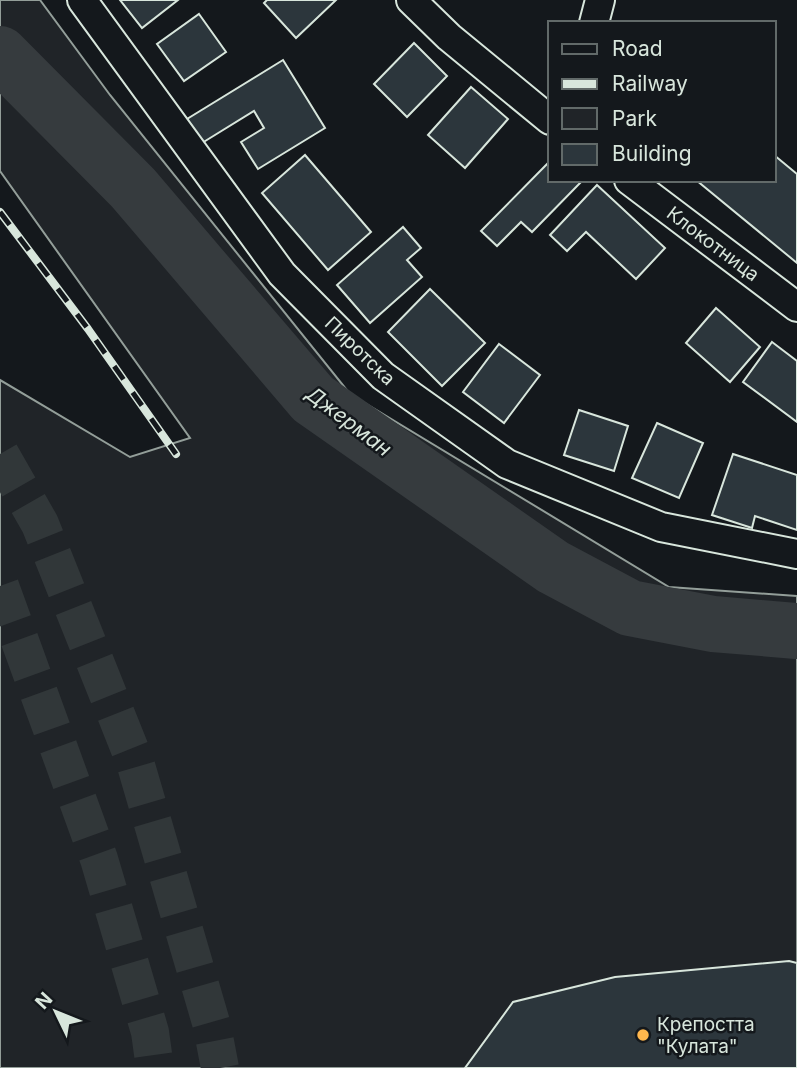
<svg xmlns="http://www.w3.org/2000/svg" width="797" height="1068" font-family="Inter,sans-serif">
	<rect width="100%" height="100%" fill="#14181c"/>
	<path fill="#202428" stroke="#939e99" stroke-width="2" d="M0,0H40L110,95L350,394L669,587L797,596V1068H0V380L130,457L190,438L0,171Z"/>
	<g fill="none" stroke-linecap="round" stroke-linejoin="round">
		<path stroke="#363b3e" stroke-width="56" d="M0,54L133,188L313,399L553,567L630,608L713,624L797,631"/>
	</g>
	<g fill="#2c363c" stroke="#d8e6dc" stroke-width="2">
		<path d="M120,0H178L142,28Z"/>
		<path d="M267,0H336L296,38L264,3Z"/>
		<path d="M199,14L226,52L184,81L157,44Z"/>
		<path d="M414,43L447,76L407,117L374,84Z"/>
		<path d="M283,60L325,128L258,169L241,142L264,128L254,111L202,143L187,119Z"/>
		<path d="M471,87L508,119L465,168L428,135Z"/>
		<path d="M305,155L371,232L328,270L262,193Z"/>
		<path d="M774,155L797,174V263L696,180H774Z"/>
		<path d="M550,161V180H583L532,232L521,222L497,246L481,231Z"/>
		<path d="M597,185L665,248L636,279L586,232L567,251L550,235Z"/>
		<path d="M403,227L421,248L407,260L422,277L370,323L337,285Z"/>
		<path d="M430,289L485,343L442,386L388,332Z"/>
		<path d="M716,308L760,347L730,382L686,343Z"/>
		<path d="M772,342L797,361V422L743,382Z"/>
		<path d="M499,344L540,375L504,423L463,392Z"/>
		<path d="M579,410L628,426L614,471L564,455Z"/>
		<path d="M657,423L703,443L679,498L632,478Z"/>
		<path d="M733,454L797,475V530L755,516L752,528L712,515Z"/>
		<path d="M789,961L797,963V1068H465L513,1002L615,977Z"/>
	</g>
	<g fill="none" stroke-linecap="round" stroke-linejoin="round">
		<g stroke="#313739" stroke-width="38" stroke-dasharray="38 19" stroke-linecap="butt">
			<path d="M0,454L40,524L135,762L212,1026L220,1068"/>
			<path d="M0,586L99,859L150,1032L155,1068"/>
		</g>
		<g stroke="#d8e6dc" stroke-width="32">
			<g id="street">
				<path d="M82,0L282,274L383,376L507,464L661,527L797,554"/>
				<path d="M411,0L449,37L550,120"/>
				<path d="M594,23L600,0"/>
				<path d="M629,180L797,307"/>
			</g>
		</g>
		<use href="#street" stroke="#14181c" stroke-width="28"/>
		<g stroke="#d8e6dc" stroke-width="8">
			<path id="rail" d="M0,212L88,329L176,454"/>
		</g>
		<use href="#rail" stroke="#14181c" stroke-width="5" stroke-dasharray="16" stroke-linecap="butt"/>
	</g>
	<circle fill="#ffb74d" stroke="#14181c" stroke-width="2.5" cx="643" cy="1035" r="7"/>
	<g text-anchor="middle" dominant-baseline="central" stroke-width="5" stroke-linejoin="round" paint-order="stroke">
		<g font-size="19" fill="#d8e6dc" stroke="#14181c">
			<text transform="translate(713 244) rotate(37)">Клокотница</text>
			<text transform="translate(360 351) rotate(44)">Пиротска</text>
		</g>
		<g font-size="19" fill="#d8e6dc" stroke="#14181c" text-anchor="start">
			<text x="657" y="1024">Крепостта<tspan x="657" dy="22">"Кулата"</tspan></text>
		</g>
		<g font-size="21" font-style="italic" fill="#d8e6dc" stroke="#14181c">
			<text transform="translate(349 421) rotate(37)">Джерман</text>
		</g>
	</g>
	<rect x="548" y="21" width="228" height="161" fill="#14181c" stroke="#626a69" stroke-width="2"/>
	<rect x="562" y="44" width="35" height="10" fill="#14181c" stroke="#626a69" stroke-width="2"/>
	<text x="612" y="56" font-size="21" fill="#d8e6dc">Road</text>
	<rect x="562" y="79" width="35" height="10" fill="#d8e6dc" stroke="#626a69" stroke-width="2"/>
	<text x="612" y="91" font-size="21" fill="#d8e6dc">Railway</text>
	<rect x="562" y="108" width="35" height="21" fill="#202428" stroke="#626a69" stroke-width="2"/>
	<text x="612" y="126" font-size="21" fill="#d8e6dc">Park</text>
	<rect x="562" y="144" width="35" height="21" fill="#2c363c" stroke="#626a69" stroke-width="2"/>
	<text x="612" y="161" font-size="21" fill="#d8e6dc">Building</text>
	<g transform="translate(56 1012) rotate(313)" stroke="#14181c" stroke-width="5" paint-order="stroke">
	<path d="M0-5L12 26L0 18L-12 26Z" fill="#d8e6dc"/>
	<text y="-10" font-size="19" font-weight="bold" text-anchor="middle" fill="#d8e6dc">N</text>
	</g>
</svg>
